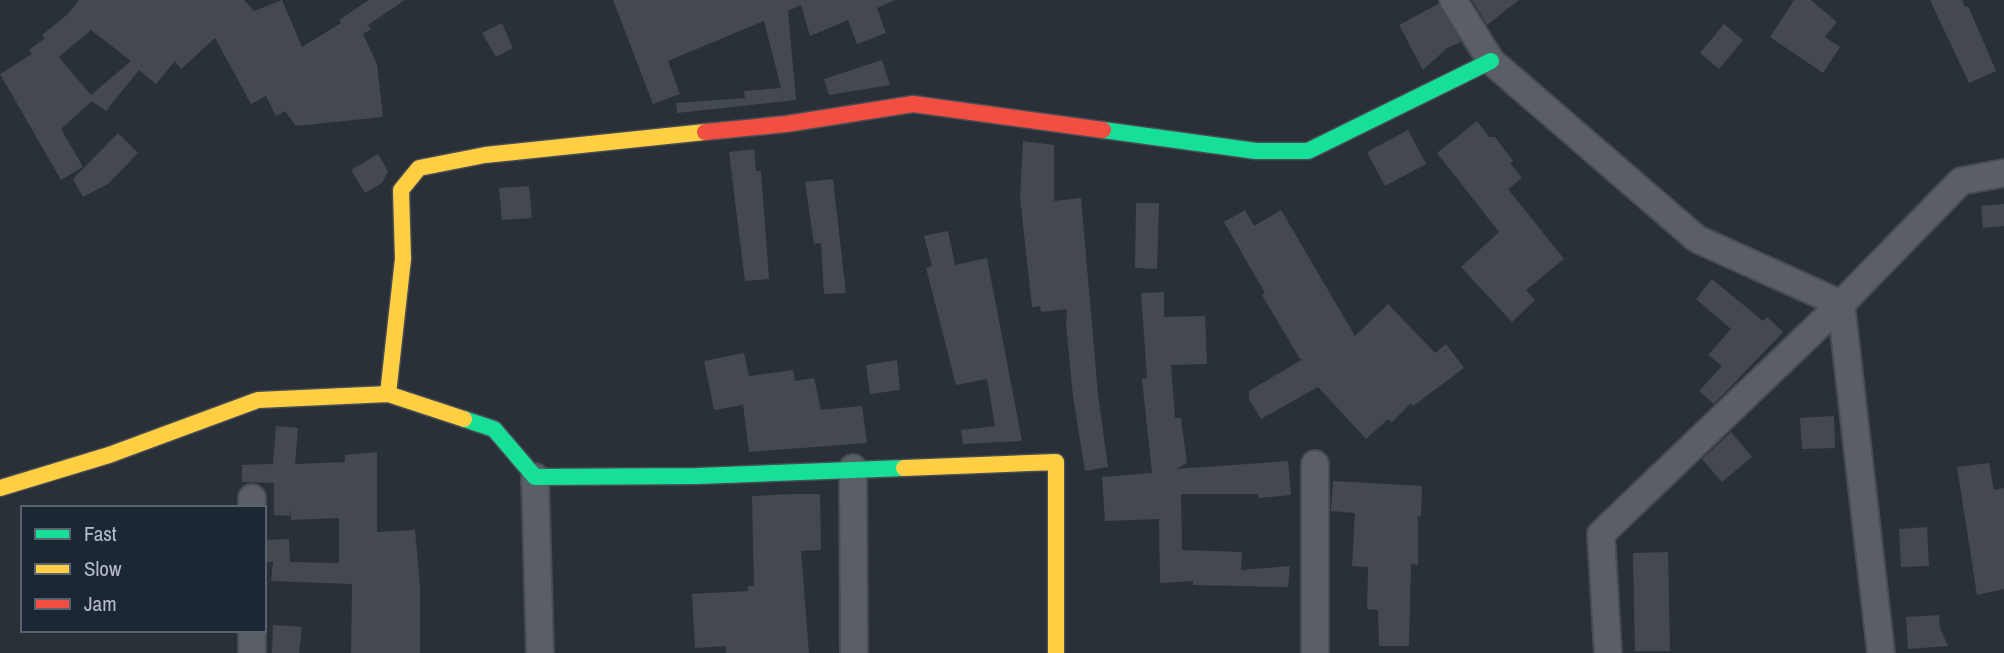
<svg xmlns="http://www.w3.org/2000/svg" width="2004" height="653" font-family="'Archivo Narrow',sans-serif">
	<rect width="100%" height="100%" fill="#2a3038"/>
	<g fill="#444950" fill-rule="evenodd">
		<path d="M79,0H244L254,11L282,0L302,47L341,23L339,20L369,0H405L368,25L371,29L363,34L377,64L383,117L296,126L285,111L276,116L266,96L251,104L215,38L181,69L175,61L156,84L139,70L106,111L92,101L61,129L83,167L61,180L0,74L32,54L29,50L45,38L42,35L68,14ZM91,30L131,61L91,95L59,57Z"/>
		<path d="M613,0H895L877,8L886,33L857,44L848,20L810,36L801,5L788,11L796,100L677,113L676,103L745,98L744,91L781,88L764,21L668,61L680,94L653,104Z"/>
		<path d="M1472,0H1519L1487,25Z"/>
		<path d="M1794,0H1811L1837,22L1825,37L1840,47L1823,73L1770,37Z"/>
		<path d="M1930,0H1962L1965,7L1968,6L1996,71L1969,83Z"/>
		<path d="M1438,4L1461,42L1447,48L1423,70L1399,25Z"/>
		<path d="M502,23L513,48L496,57L482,33Z"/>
		<path d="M1724,24L1743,40L1719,69L1700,53Z"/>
		<path d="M882,60L890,85L829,95L824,79Z"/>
		<path d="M1477,121L1489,137H1495L1513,161L1510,163L1522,178L1508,189L1564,259L1526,290L1535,300L1512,322L1461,267L1499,232L1437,153Z"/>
		<path d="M1408,130L1426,164L1385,186L1367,152Z"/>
		<path d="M118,133L138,153L108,184L83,197L73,179Z"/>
		<path d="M1023,141L1054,145V201L1081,198L1098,394L1108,467L1085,471L1073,396L1066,325L1067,309L1041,312L1040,306L1032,307L1020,197Z"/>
		<path d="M754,149L756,171H761L769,279L745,281L729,152Z"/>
		<path d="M378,154L388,171L382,183L365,193L351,170Z"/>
		<path d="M833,179L846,293L824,294L821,243L814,244L805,182Z"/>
		<path d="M529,186L532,218L502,220L499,188Z"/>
		<path d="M1136,203H1159L1157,269L1135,268Z"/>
		<path d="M2004,204V226L1983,228L1981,206Z"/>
		<path d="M1245,210L1254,226L1281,210L1355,336L1388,304L1435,353L1446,344L1464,368L1413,406L1411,403L1392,422L1388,419L1366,439L1318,387L1261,419L1249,399V391L1303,359H1300L1262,295L1265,293L1224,222Z"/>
		<path d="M948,231L955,265L987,258L1022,441L963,444L961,430L995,426L987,379L956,385L926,268L932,266L924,236Z"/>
		<path d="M1712,279L1763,321L1767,317L1783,332L1714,404L1699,391L1722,366L1708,355L1731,329L1696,299Z"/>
		<path d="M1164,292V317L1205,316L1207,364L1171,365L1175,418H1181L1187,463L1176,469L1288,461L1291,495L1259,498L1258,494H1181L1182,550L1242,552L1241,570L1290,566L1288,587L1193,585V581L1160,583L1159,519L1105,521L1102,477L1152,473L1142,379L1147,378L1141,293Z"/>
		<path d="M744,353L749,376L793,370L795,381L814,378L821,410L862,406L867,443L749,452L743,405L714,410L704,361Z"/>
		<path d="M897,360L900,390L870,394L866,365Z"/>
		<path d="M1834,416L1835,448L1802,449L1800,418Z"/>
		<path d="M276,426L298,428L295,464L345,462V455L377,452V532L415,530L420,587V653H351L352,584L271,581L273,562H266V540L289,539L290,562L339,563V518L291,520V507L290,516L274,515V483L242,482V465L273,464Z"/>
		<path d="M1731,432L1752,457L1722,482L1702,459Z"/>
		<path d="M1989,463L1994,490L2004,488V589L1977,595L1957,467Z"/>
		<path d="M1333,481L1422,486L1421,517L1418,516V565L1411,564L1409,646H1379L1378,610L1367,609L1368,567L1352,566L1355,513L1331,511Z"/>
		<path d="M792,494H820L821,550L801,551L809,653H726V646L695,648L692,594L748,591V586H754L752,496Z"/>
		<path d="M1927,527L1929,566L1901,567L1899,529Z"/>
		<path d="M1668,552L1670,651H1635L1633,553Z"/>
		<path d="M1939,615L1940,628L1948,646L1908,649L1906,617Z"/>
		<path d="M273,625L302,627L299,653H272Z"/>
	</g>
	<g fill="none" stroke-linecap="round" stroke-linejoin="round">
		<g stroke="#484c53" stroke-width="30">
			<g id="street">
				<path d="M1453,0L1491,61L1697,239L1841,304L1601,534L1608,653"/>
				<path d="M1315,464V653"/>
				<path d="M853,468L854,653"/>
				<path d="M535,477L540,653"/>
				<path d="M252,508V498"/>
				<path d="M252,653V630"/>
				<path d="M1881,653L1841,304L1961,181L2004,173"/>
			</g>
		</g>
		<g stroke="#484c53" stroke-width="19">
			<g id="fast">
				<path d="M1103,130L1256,151H1308L1491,61"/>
				<path d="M464,419L494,429L535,477L697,476L904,468"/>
			</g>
		</g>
		<g stroke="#484c53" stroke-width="19">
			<g id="slow">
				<path d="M388,394L403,259L401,190L419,168L485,155L705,132"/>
				<path d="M904,468L1056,462V653"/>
				<path d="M0,488L109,455L258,400L388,394L464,419"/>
			</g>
		</g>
		<g stroke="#484c53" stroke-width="19">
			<path id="jam" d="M705,132L786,124L913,104L1103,130"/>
		</g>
		<use href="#street" stroke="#5a5e66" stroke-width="26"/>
		<use href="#fast" stroke="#16e098" stroke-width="16"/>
		<use href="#slow" stroke="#ffcf43" stroke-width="16"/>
		<use href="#jam" stroke="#f24e42" stroke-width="16"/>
	</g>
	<rect x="21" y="506" width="245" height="126" fill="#1d2633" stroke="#59626f" stroke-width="2"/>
	<rect x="35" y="529" width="35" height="10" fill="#16e098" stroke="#59626f" stroke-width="2"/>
	<text x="84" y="541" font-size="21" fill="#b4bcc9">Fast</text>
	<rect x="35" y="564" width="35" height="10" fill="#ffcf43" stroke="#59626f" stroke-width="2"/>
	<text x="84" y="576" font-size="21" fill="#b4bcc9">Slow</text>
	<rect x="35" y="599" width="35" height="10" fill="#f24e42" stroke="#59626f" stroke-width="2"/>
	<text x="84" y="611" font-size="21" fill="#b4bcc9">Jam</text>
</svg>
